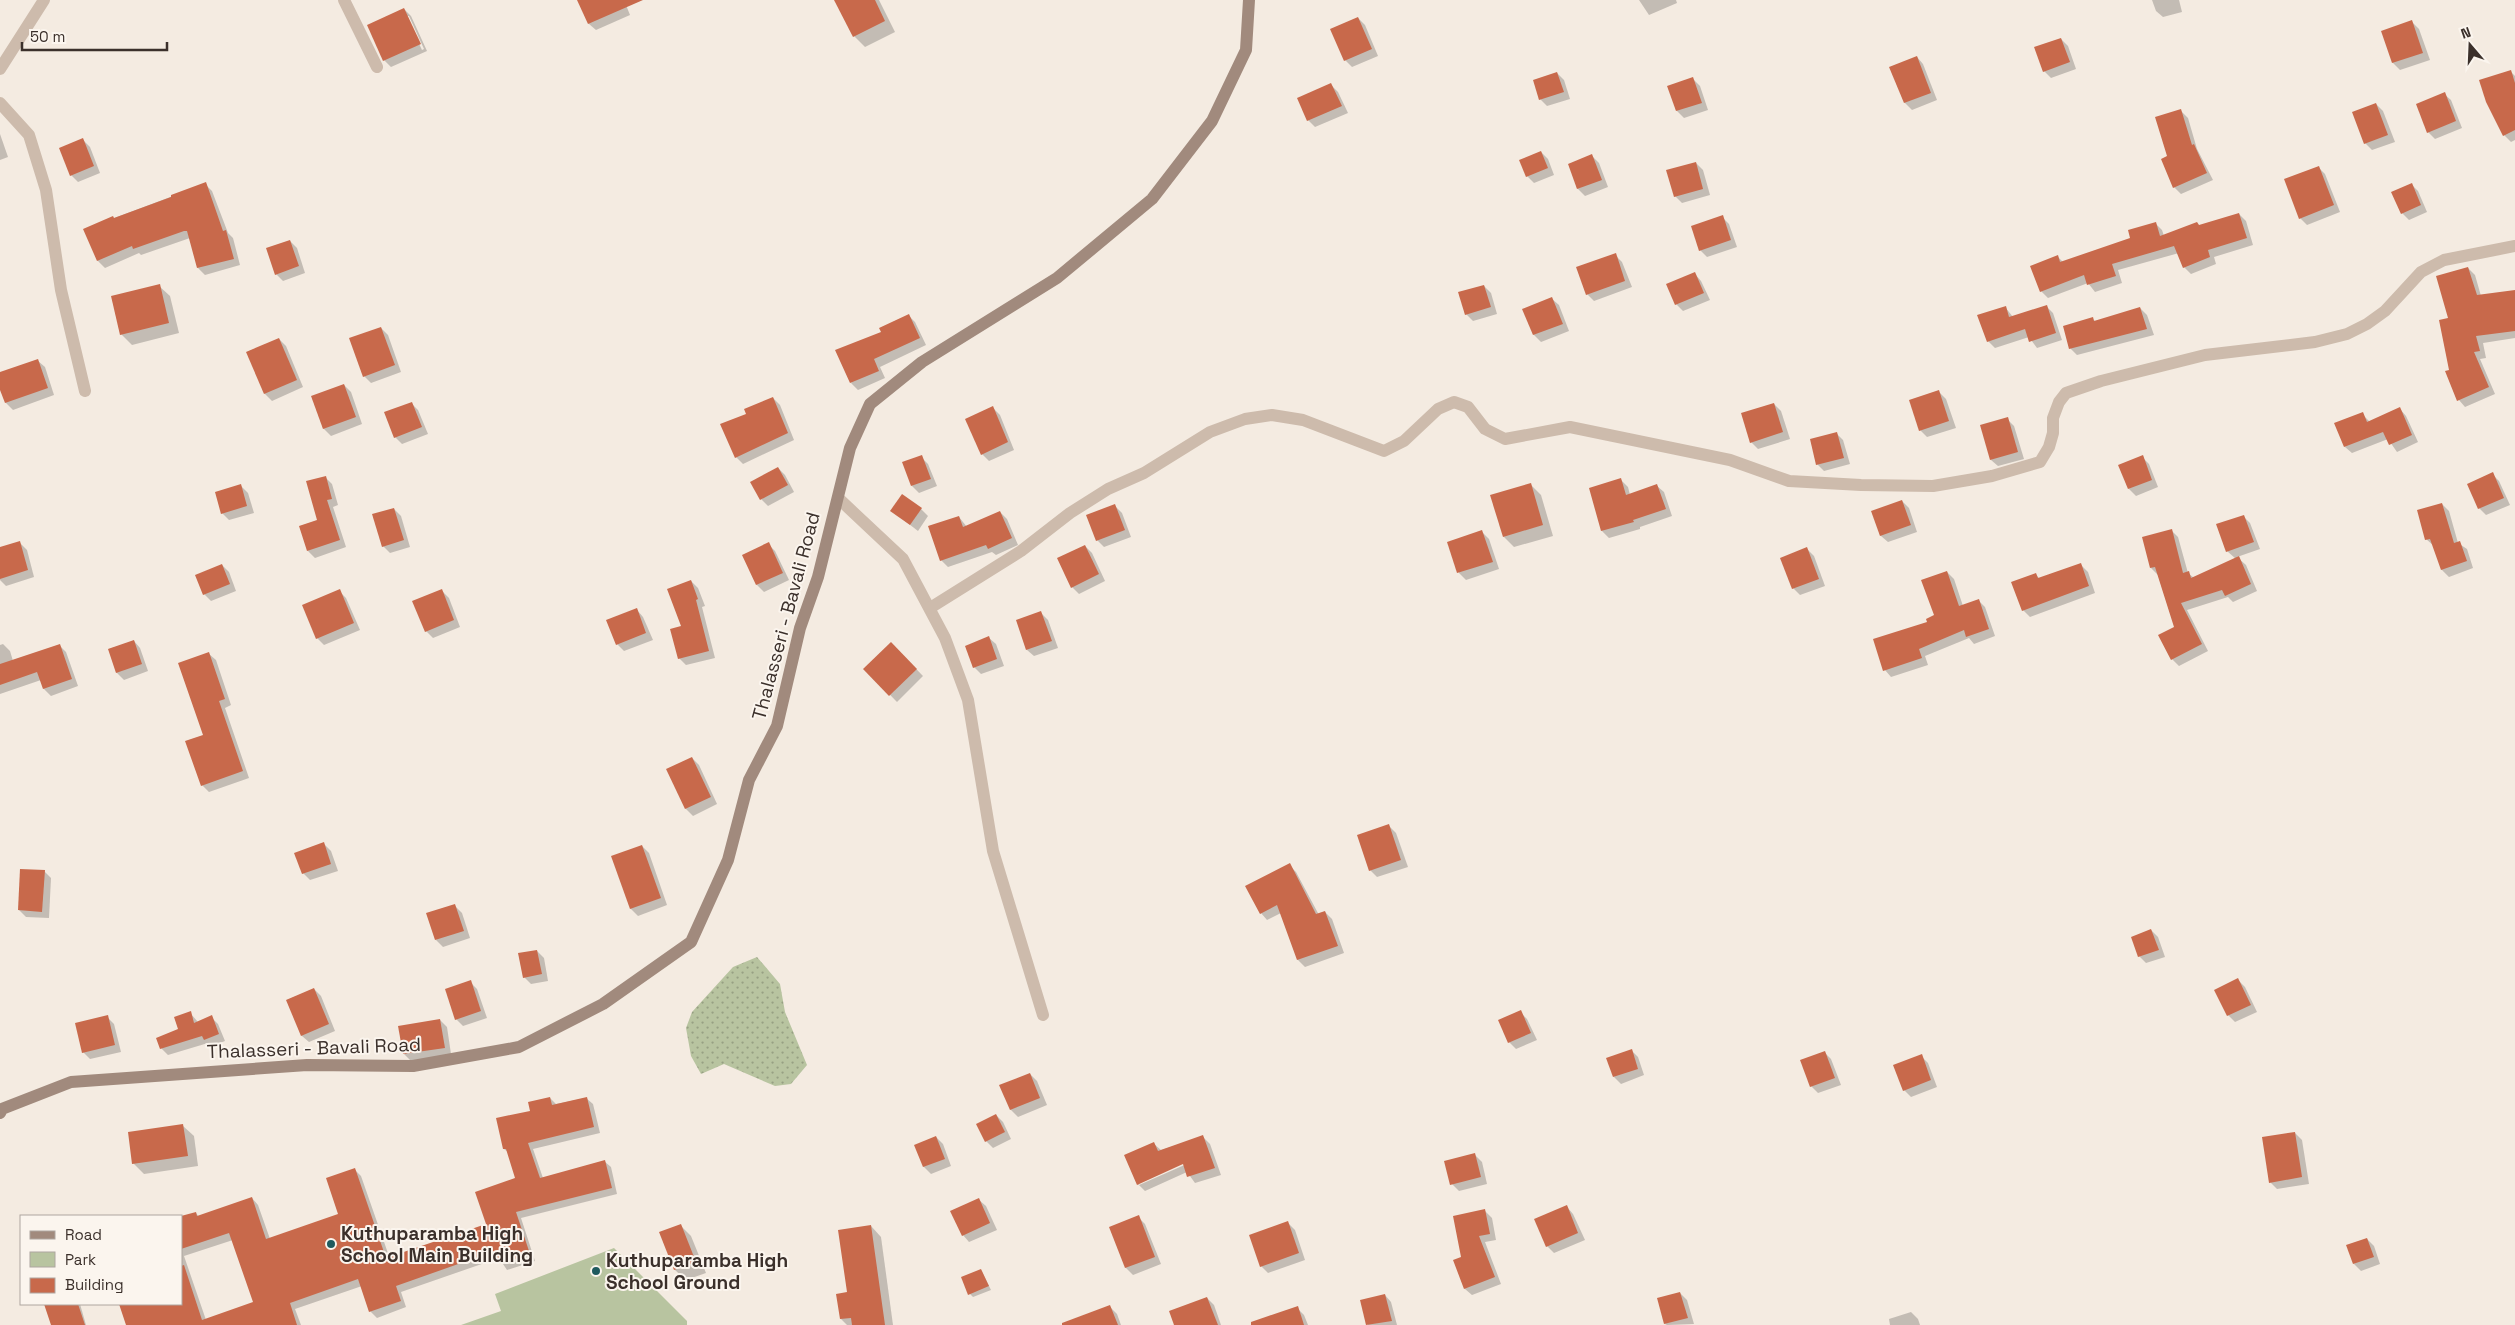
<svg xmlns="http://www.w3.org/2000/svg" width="2515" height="1325" font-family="'Space Grotesk',sans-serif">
	<defs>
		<pattern id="green-dots" width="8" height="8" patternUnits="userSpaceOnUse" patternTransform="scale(1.25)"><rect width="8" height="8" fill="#b8c4a0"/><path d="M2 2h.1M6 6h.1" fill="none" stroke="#97a083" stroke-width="1.8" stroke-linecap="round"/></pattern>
	</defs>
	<rect width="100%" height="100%" fill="#f4ebe1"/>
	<path fill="url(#green-dots)" d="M757,957L780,984L785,1012L807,1065L791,1084L775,1086L724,1064L701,1074L691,1056L686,1028L692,1012L733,967Z"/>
	<path fill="#b8c4a0" d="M614,1248L687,1321V1325H461L501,1311L495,1294Z"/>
	<g fill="#0003" fill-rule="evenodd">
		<path d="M578,0H624L630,15L596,30L589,24Z"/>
		<path d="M836,0H879L895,32L865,47L854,36Z"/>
		<path d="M1639,0H1676L1677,3L1649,15Z"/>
		<path d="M2152,0H2179L2182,12L2163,17L2156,11Z"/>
		<path d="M404,9L411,16L427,51L391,67L384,60ZM406,16H409L424,49L422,50Z"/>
		<path d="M1358,18L1365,25L1378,56L1352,67L1345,60Z"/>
		<path d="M2412,22L2419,29L2430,60L2400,70L2393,63L2383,32Z"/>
		<path d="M2061,39L2068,46L2076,69L2051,78L2044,71Z"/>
		<path d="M1917,57L1923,64L1937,100L1912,110L1905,103L1891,67Z"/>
		<path d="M2510,71L2515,76V140L2511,142L2504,135Z"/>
		<path d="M1557,73L1564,80L1570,99L1547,106L1540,99Z"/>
		<path d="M1693,79L1700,86L1708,110L1684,118L1677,111L1669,87Z"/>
		<path d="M1331,85L1338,92L1348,113L1315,127L1308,120Z"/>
		<path d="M2444,94L2451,100L2462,128L2435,139L2428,132Z"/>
		<path d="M2376,104L2383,111L2395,142L2372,150L2365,143Z"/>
		<path d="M2181,111L2188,118L2197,149L2213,180L2181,194L2174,187L2168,157Z"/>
		<path d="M0,134L8,157L0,160Z"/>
		<path d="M83,140L90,147L100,173L78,182L71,175Z"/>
		<path d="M1541,152L1548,159L1554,175L1534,183L1527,176Z"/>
		<path d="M1592,156L1599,163L1608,187L1585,196L1578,189L1569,164Z"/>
		<path d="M1696,163L1703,170L1710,195L1682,203L1675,196Z"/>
		<path d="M2318,167L2325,174L2340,212L2307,225L2300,218Z"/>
		<path d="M205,184L212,191L228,233L233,238L240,265L205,275L198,268L190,238L141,255L139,253L105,268L98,261L85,229Z"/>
		<path d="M2411,184L2418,191L2427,212L2409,220L2402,213Z"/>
		<path d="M2239,214L2246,221L2253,245L2214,257L2216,264L2191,274L2184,267L2179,253L2118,270L2122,283L2095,292L2088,283L2048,298L2041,291L2058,257L2063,262L2132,239L2155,223L2162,230L2164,236Z"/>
		<path d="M1722,217L1729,224L1737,247L1707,257L1700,250Z"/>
		<path d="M290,241L297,248L305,273L283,281L276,274Z"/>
		<path d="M1615,255L1622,262L1632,287L1594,301L1587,294Z"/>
		<path d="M2468,268L2475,275L2481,296L2515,291V338L2483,343L2486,358L2480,359L2495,394L2465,407L2459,400L2450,370Z"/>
		<path d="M1695,274L1701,281L1710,300L1683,311L1676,304Z"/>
		<path d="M159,286L170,296L179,333L132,345L121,334Z"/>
		<path d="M1484,286L1491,293L1497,314L1473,321L1466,314Z"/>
		<path d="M1552,299L1559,305L1569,331L1541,342L1534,335L1524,310Z"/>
		<path d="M2046,306L2053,313L2062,340L2037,348L2029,337L1995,348L1988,341L2005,307L2013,317Z"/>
		<path d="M2140,308L2147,315L2154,335L2077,355L2070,348L2093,319L2096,322Z"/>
		<path d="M908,315L915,322L926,345L880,367L885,378L858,390L851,383L882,332Z"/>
		<path d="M381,328L388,335L401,372L371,383L364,376Z"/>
		<path d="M279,339L286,346L303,387L272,401L265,394L247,352Z"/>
		<path d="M38,361L45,367L54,395L13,410L6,403L0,386V374Z"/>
		<path d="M344,385L351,392L362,424L331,436L324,429L313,397Z"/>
		<path d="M1939,392L1946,399L1956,428L1927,437L1920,430Z"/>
		<path d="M773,398L780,405L794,440L743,464L736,457L747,414Z"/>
		<path d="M411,403L418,410L428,434L402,444L395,437Z"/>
		<path d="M1774,404L1781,411L1790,439L1758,449L1751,442Z"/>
		<path d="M993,408L1000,415L1014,450L989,461L982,454Z"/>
		<path d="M2400,409L2406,416L2418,442L2397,452L2388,439L2352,453L2345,447L2362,414L2370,422Z"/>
		<path d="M2007,419L2014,426L2024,459L1998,466L1991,460Z"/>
		<path d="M1836,433L1843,440L1850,464L1824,471L1817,464Z"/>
		<path d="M921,457L928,464L937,486L919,493L912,486Z"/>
		<path d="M2142,457L2149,464L2158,487L2136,496L2129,489Z"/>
		<path d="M778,468L785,475L794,492L768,506L761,499Z"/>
		<path d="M2492,474L2499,481L2510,505L2486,515L2479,508Z"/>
		<path d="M325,477L332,484L338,505L333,507L346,547L315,558L308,551L318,521Z"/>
		<path d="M1621,480L1628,487L1630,495L1657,486L1664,492L1672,516L1640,527V529L1609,538L1602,531Z"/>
		<path d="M1530,484L1541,495L1553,536L1514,547L1504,537Z"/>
		<path d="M241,486L248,493L254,513L229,520L222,513Z"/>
		<path d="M1902,501L1909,508L1917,532L1888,542L1881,536L1873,512Z"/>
		<path d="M2442,504L2449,511L2458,543L2467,549L2473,568L2449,577L2442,570L2434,546L2426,539Z"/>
		<path d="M1115,506L1122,513L1131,537L1104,547L1097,540Z"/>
		<path d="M394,509L401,516L410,547L390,553L383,546Z"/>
		<path d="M921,509L928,516L918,531L892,511Z"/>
		<path d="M1000,512L1007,519L1018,545L996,555L992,552L948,567L941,560L959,517L967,527Z"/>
		<path d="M2243,516L2250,523L2260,549L2237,557L2246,565L2257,591L2233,602L2228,597L2187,610L2208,651L2179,666L2172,659L2175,628L2158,575L2151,568L2171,530L2178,537L2188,573L2194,578L2236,559L2227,551Z"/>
		<path d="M1482,532L1489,539L1499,569L1466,580L1459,573L1449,543Z"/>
		<path d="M20,543L27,550L34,577L6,586L0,580V548Z"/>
		<path d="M768,544L775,551L789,580L764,592L757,585L743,555Z"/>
		<path d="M1085,546L1092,553L1105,581L1079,594L1072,587Z"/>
		<path d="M1807,549L1814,556L1825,586L1800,595L1793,588Z"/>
		<path d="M222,565L229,572L236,591L211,601L204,594Z"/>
		<path d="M2081,565L2088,572L2095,593L2030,617L2023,610L2035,574L2040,579Z"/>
		<path d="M1947,572L1954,579L1963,606L1978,600L1985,607L1995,636L1974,644L1969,638L1925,656L1928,665L1891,677L1885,670L1935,616Z"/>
		<path d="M691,581L698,588L705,606L702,607L715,658L686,665L679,658Z"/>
		<path d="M339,591L346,598L360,630L324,645L317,638Z"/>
		<path d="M442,591L449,598L460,627L433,638L426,631Z"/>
		<path d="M637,610L643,617L653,640L624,651L617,644Z"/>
		<path d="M1041,613L1048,620L1058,648L1034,656L1027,650Z"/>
		<path d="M989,638L996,644L1004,666L981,674L974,667Z"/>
		<path d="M134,641L140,648L148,671L124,680L117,673L109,649Z"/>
		<path d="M891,643L923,676L897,702L865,669Z"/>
		<path d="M3,644L10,651L13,661L59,645L66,652L78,686L51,696L44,689L41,680L0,694V645Z"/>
		<path d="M209,654L216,660L231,705L225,708L249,778L209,792L202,785Z"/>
		<path d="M692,758L699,765L717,804L693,816L686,809L668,770Z"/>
		<path d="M1389,826L1396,833L1408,867L1377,877L1370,870Z"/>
		<path d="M324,844L331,851L338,871L310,880L303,873Z"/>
		<path d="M642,846L649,853L667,905L638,916L631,909L613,857Z"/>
		<path d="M1289,865L1296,872L1319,915L1325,912L1332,919L1344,953L1305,967L1298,960L1281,913L1267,920L1261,913Z"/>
		<path d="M44,871L51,878L49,918L26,917L19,910Z"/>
		<path d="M455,906L462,913L470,938L443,947L436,940Z"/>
		<path d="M2151,930L2158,937L2165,957L2146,963L2139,956Z"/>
		<path d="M537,951L544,958L548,981L531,984L524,977Z"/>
		<path d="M2238,980L2245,987L2257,1012L2235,1022L2228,1015Z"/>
		<path d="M470,982L477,989L487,1018L463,1026L456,1019Z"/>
		<path d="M314,989L321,996L335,1031L309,1042L302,1036L287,1000Z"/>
		<path d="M1520,1012L1527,1019L1537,1040L1516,1049L1509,1042Z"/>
		<path d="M190,1013L198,1022L211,1017L218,1024L225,1041L212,1046L208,1043L168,1055L161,1048L180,1030Z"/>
		<path d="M107,1017L114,1024L121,1052L90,1059L83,1052Z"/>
		<path d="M440,1020L447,1027L451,1054L411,1061L404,1054Z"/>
		<path d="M1631,1050L1638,1057L1644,1075L1621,1084L1614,1077Z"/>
		<path d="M1824,1052L1831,1059L1841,1085L1818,1093L1811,1086Z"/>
		<path d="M1921,1056L1928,1063L1937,1087L1911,1097L1904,1090Z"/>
		<path d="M1030,1074L1037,1081L1047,1105L1018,1117L1011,1110L1001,1086Z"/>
		<path d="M550,1098L556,1104L586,1098L593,1104L600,1133L533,1149L543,1178L604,1161L611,1167L617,1194L521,1218L535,1261L507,1270L499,1258L401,1292L406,1307L377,1318L370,1311L362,1286L295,1309L301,1325H127L120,1304H181V1218L196,1213L199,1217L252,1198L258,1205L270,1239L340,1215L355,1170L361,1176L390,1259L488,1224L517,1179L508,1152L504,1149L531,1112ZM233,1240L255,1303L206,1320L184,1256Z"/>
		<path d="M996,1115L1003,1122L1011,1139L993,1148L986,1141Z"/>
		<path d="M183,1126L194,1136L198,1166L144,1174L133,1163Z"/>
		<path d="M2295,1133L2302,1140L2309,1184L2277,1189L2270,1182Z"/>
		<path d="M936,1137L943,1144L951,1166L931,1174L924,1167L916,1146Z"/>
		<path d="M1203,1137L1210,1144L1221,1175L1195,1183L1187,1172L1145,1191L1138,1184L1154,1144L1161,1150ZM1188,1160L1189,1163L1139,1185V1182Z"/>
		<path d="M1475,1155L1482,1162L1487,1184L1459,1191L1452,1184Z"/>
		<path d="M979,1200L986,1206L997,1230L969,1242L963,1235Z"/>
		<path d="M1567,1207L1573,1214L1585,1240L1554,1253L1547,1246Z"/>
		<path d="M1485,1211L1492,1218L1496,1240L1485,1242L1501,1284L1472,1295L1465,1289L1463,1258Z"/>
		<path d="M1138,1217L1145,1224L1161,1264L1133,1275L1126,1268L1110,1228Z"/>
		<path d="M1288,1223L1295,1230L1305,1260L1268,1273L1261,1266Z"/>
		<path d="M680,1225L691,1236L706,1273L686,1280L675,1270L660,1233Z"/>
		<path d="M871,1226L881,1237L893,1325H847L841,1319Z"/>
		<path d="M2367,1239L2374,1246L2380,1264L2361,1271L2354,1264Z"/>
		<path d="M981,1270L991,1290L973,1297L970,1294Z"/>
		<path d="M1680,1293L1687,1300L1694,1324L1667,1325L1665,1324Z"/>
		<path d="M1385,1295L1391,1302L1397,1325H1368L1362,1301Z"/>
		<path d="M1207,1298L1214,1305L1221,1325H1175Z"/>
		<path d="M45,1304H80L86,1325H52Z"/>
		<path d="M1110,1307L1117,1314L1121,1325H1093Z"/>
		<path d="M1297,1308L1304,1315L1308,1325H1277Z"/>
		<path d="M1911,1312L1918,1319L1920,1325H1890L1889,1319Z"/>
	</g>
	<g fill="#c8694b">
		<path d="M577,0H643L588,24Z"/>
		<path d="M834,0H875L885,21L853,37Z"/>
		<path d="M404,8L421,44L383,61L367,25Z"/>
		<path d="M1358,17L1372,49L1344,61L1330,29Z"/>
		<path d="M2412,20L2423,53L2392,63L2381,31Z"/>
		<path d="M2061,38L2070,62L2043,72L2034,47Z"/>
		<path d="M1917,56L1931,93L1904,103L1889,67Z"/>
		<path d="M2511,70L2515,83V130L2503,136L2486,102L2479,80Z"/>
		<path d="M1557,72L1564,92L1539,100L1533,80Z"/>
		<path d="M1693,77L1702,103L1676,111L1667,86Z"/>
		<path d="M1331,83L1342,106L1307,121L1297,98Z"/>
		<path d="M2445,92L2456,121L2427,133L2416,104Z"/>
		<path d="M2376,103L2388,135L2364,144L2352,112Z"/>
		<path d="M2181,109L2192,145L2194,144L2207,173L2173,188L2161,159L2167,156L2155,117Z"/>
		<path d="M83,138L94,166L70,176L59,148Z"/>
		<path d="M1541,151L1548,168L1526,177L1519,160Z"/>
		<path d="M1592,154L1602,180L1577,189L1568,164Z"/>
		<path d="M1696,162L1703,189L1674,197L1666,170Z"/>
		<path d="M2319,166L2334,205L2299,219L2284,179Z"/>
		<path d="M206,182L223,231L226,230L234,259L197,268L187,231H184L133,249L132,246L97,261L83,229L113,216L114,218L171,197V195Z"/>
		<path d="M2412,183L2421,205L2401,214L2391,192Z"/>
		<path d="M2239,213L2247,238L2208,250L2210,257L2183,268L2174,246L2112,264L2116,276L2087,285L2084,275L2040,292L2030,266L2058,255L2060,262L2130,238L2128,230L2156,222L2160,236L2197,222L2199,225Z"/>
		<path d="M1723,215L1731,240L1699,251L1691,226Z"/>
		<path d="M290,240L299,266L275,275L266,248Z"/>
		<path d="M1616,253L1625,281L1586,295L1576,267Z"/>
		<path d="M2468,267L2477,295L2515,290V331L2476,336L2480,351L2474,352L2489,387L2457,401L2445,371L2449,370L2439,320L2448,318L2436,276Z"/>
		<path d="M1695,272L1704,293L1675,305L1666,284Z"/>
		<path d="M160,284L169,323L120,335L111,296Z"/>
		<path d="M1484,285L1491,307L1465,315L1458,292Z"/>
		<path d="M1552,297L1563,324L1533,335L1522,309Z"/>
		<path d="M2047,305L2056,333L2029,342L2025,329L1987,342L1977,315L2006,306L2009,317Z"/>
		<path d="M2140,307L2147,329L2069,349L2063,326L2093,317L2094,321Z"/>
		<path d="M909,314L920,338L874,359L879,371L850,383L835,350L881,332L879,328Z"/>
		<path d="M381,327L395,365L363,377L349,338Z"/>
		<path d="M279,338L297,380L264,394L246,352Z"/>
		<path d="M38,359L48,388L5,403L0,390V372Z"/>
		<path d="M344,384L356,417L323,429L311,396Z"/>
		<path d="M1939,390L1949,421L1919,431L1909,400Z"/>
		<path d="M773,397L788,433L735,458L720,424L746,414L744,409Z"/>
		<path d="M412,402L422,427L394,438L384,412Z"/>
		<path d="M1774,403L1783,432L1750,443L1741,413Z"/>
		<path d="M993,406L1008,442L981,455L965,419Z"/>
		<path d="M2400,407L2412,435L2389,445L2383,432L2344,447L2334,423L2363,412L2367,422Z"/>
		<path d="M2008,417L2018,452L1990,460L1980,425Z"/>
		<path d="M1837,432L1844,458L1816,465L1810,439Z"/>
		<path d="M922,455L931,479L911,486L902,462Z"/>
		<path d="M2143,455L2152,480L2128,489L2118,465Z"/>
		<path d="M778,467L788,485L760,500L750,482Z"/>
		<path d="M2493,472L2504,498L2478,509L2467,484Z"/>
		<path d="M326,476L332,499L327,500L340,540L307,551L299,526L317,520L306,481Z"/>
		<path d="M1621,478L1626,495L1657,484L1666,509L1633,520L1634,522L1601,531L1589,488Z"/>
		<path d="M1531,483L1543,525L1503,537L1490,495Z"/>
		<path d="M241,484L247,506L221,514L215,492Z"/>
		<path d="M902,494L922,508L910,525L890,511Z"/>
		<path d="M1902,500L1911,525L1880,536L1871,511Z"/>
		<path d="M2442,503L2454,543L2460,541L2467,561L2441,570L2430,539L2425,540L2417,510Z"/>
		<path d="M1115,504L1125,530L1096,541L1086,515Z"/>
		<path d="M394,508L404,540L382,547L372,514Z"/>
		<path d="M1000,511L1012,538L988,549L986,545L940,561L928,526L959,516L963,527Z"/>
		<path d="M2244,515L2254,542L2226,552L2216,524Z"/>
		<path d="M2172,529L2183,573L2189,571L2191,578L2239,556L2251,584L2225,596L2222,590L2181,603L2202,644L2171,660L2158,635L2174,627L2155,567L2150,568L2142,537Z"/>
		<path d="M1482,530L1493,562L1457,573L1447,542Z"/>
		<path d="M20,541L28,570L0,579V547Z"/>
		<path d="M769,542L783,573L756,585L742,555Z"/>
		<path d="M1085,545L1099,574L1071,588L1057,558Z"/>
		<path d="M1807,547L1819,579L1792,589L1780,558Z"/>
		<path d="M2081,563L2089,586L2022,611L2011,582L2036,573L2038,578Z"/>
		<path d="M222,564L230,584L203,595L195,575Z"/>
		<path d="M1947,571L1959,606L1979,599L1989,629L1966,637L1964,630L1919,649L1922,658L1883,671L1873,639L1927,622L1926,619L1934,615L1921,580Z"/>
		<path d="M691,580L698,599L696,600L709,651L678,659L670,629L681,626L667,589Z"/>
		<path d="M340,589L354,623L316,639L302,605Z"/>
		<path d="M442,589L454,620L425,632L412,601Z"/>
		<path d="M637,608L646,633L616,645L606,620Z"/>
		<path d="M1041,611L1052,641L1026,650L1016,620Z"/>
		<path d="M989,636L997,659L973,668L965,646Z"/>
		<path d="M134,640L142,664L116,673L108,649Z"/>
		<path d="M891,642L917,669L889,696L863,669Z"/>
		<path d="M60,644L72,679L43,689L37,672L0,685V664Z"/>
		<path d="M209,652L225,699L219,701L243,771L201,786L185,741L203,735L178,663Z"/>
		<path d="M692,757L711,797L685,809L666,769Z"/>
		<path d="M1389,824L1401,860L1369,871L1357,835Z"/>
		<path d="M324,842L331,864L302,874L294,853Z"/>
		<path d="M642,845L661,898L630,909L611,856Z"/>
		<path d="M1290,863L1316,914L1325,911L1338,946L1297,960L1277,905L1260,914L1245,886Z"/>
		<path d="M20,869L45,870L42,912L18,910Z"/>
		<path d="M455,904L464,931L435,940L426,913Z"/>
		<path d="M2151,929L2159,950L2138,957L2131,937Z"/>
		<path d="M537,950L542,974L523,978L518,953Z"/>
		<path d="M2238,978L2251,1005L2227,1016L2214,990Z"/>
		<path d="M471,980L481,1011L455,1020L445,989Z"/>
		<path d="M314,988L329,1024L301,1036L286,1000Z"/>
		<path d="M1521,1010L1531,1033L1508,1043L1498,1020Z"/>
		<path d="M191,1011L194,1023L212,1015L219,1034L204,1040L202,1036L160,1049L156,1038L178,1029L174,1017Z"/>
		<path d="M108,1015L115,1045L82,1053L75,1023Z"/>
		<path d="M440,1019L445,1048L403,1054L398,1026Z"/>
		<path d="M1632,1049L1638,1069L1613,1077L1606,1058Z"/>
		<path d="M1825,1051L1835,1078L1810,1087L1800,1060Z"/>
		<path d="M1922,1054L1931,1080L1903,1091L1893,1065Z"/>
		<path d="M1030,1073L1040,1098L1010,1110L999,1085Z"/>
		<path d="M550,1097L552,1105L587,1097L594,1127L528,1143L540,1178L605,1160L612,1188L516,1212L530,1254L500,1264L495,1251L396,1286L401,1301L369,1312L358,1279L290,1303L297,1325H126L119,1304H181V1266L184,1265L202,1320L253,1302L229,1233L181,1249V1216L196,1212L197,1216L252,1197L266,1239L338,1214L326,1178L355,1168L386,1258L486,1224L475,1192L515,1178L506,1149H503L496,1118L530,1111L528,1102Z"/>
		<path d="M996,1114L1005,1132L985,1142L976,1124Z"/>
		<path d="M183,1124L188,1156L132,1164L128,1132Z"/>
		<path d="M2295,1132L2302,1177L2269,1183L2262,1137Z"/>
		<path d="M1203,1135L1215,1168L1187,1177L1183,1164L1137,1185L1124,1155L1154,1142L1158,1151Z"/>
		<path d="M936,1136L945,1159L923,1167L914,1145Z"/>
		<path d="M1475,1153L1481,1177L1450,1185L1444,1161Z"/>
		<path d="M979,1198L990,1223L962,1236L950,1211Z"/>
		<path d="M1567,1205L1578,1233L1546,1247L1534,1219Z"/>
		<path d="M1485,1209L1490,1234L1479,1236L1495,1277L1464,1289L1453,1260L1461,1257L1453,1216Z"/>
		<path d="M1139,1215L1155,1257L1125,1268L1109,1227Z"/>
		<path d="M1288,1221L1299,1253L1260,1267L1249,1235Z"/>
		<path d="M681,1224L696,1262L674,1270L659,1232Z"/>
		<path d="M871,1225L885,1325H852L851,1318L840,1319L836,1294L847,1292L838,1230Z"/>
		<path d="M2367,1238L2374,1257L2353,1264L2346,1245Z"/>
		<path d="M981,1269L989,1286L968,1295L961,1277Z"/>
		<path d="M1680,1292L1688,1318L1664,1324L1657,1298Z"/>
		<path d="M1385,1294L1392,1321L1366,1325L1360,1300Z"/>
		<path d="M1207,1297L1218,1325H1174L1169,1311Z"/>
		<path d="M44,1304H78L85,1325H51Z"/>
		<path d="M1110,1305L1118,1325H1062V1323Z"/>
		<path d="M1298,1306L1304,1325H1251V1322Z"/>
	</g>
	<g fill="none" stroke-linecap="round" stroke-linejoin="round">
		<g stroke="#cdbbac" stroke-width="12">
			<path d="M344,0L377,67"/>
			<path d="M0,69L44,0"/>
			<path d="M0,103L29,135L46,190L61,290L85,391"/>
			<path d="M838,498L903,559L945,638L968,700L993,851L1043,1015"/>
			<path d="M930,608L1021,551L1070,513L1108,489L1144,473L1210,432L1245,419L1272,415L1303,420L1384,451L1404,441L1438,409L1454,402L1468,407L1485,429L1505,439L1570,427L1730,460L1789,481L1861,485L1933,486L1992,476L2040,462L2049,447L2053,433V418L2059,402L2066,393L2101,381L2205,355L2315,342L2347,334L2367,324L2385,311L2421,272L2444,260L2515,246"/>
		</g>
		<path stroke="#a18a7d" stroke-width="12" d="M0,1113L2,1109L71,1082L307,1065L413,1066L519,1047L603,1004L691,942L728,860L749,780L777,726L800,628L818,577L850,448L870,404L922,362L1057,278L1152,199L1212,121L1246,50L1249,0"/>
	</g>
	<g fill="#1f5a5e" stroke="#fbf5ee" stroke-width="2">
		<circle cx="331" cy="1244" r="5"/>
		<circle cx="596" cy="1271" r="5"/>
	</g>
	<g text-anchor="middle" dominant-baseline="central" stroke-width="4" stroke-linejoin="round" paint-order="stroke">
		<g font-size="19" fill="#3b302b" stroke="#fbf5ee">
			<text transform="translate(786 616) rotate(-75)">Thalasseri - Bavali Road</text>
			<text transform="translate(314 1048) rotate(-2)">Thalasseri - Bavali Road</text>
		</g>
		<g font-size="19" font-weight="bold" fill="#3b302b" stroke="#fbf5ee" text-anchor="start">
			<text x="341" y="1233">Kuthuparamba High<tspan x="341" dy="22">School Main Building</tspan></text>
			<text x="606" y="1260">Kuthuparamba High<tspan x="606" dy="22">School Ground</tspan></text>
		</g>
	</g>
	<rect x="20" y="1215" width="162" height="90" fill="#fbf5ee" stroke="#aea6a0"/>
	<rect x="30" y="1231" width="25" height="8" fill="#a18a7d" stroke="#aea6a0"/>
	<text x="65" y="1240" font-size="15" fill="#3b302b">Road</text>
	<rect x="30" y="1252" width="25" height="15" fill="#b8c4a0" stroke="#aea6a0"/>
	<text x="65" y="1265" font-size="15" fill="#3b302b">Park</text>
	<rect x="30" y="1278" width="25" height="15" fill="#c8694b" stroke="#aea6a0"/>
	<text x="65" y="1290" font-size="15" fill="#3b302b">Building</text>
	<g transform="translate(2470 45) rotate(341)" stroke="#fbf5ee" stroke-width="4" paint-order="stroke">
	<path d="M0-4L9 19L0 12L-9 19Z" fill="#3b302b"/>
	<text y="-8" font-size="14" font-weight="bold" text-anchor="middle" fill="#3b302b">N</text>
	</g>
	<path d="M22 42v8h145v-8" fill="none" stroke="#3b302b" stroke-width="2.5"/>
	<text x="30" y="42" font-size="15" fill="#3b302b" stroke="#fbf5ee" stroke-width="4" paint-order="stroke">50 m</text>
</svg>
